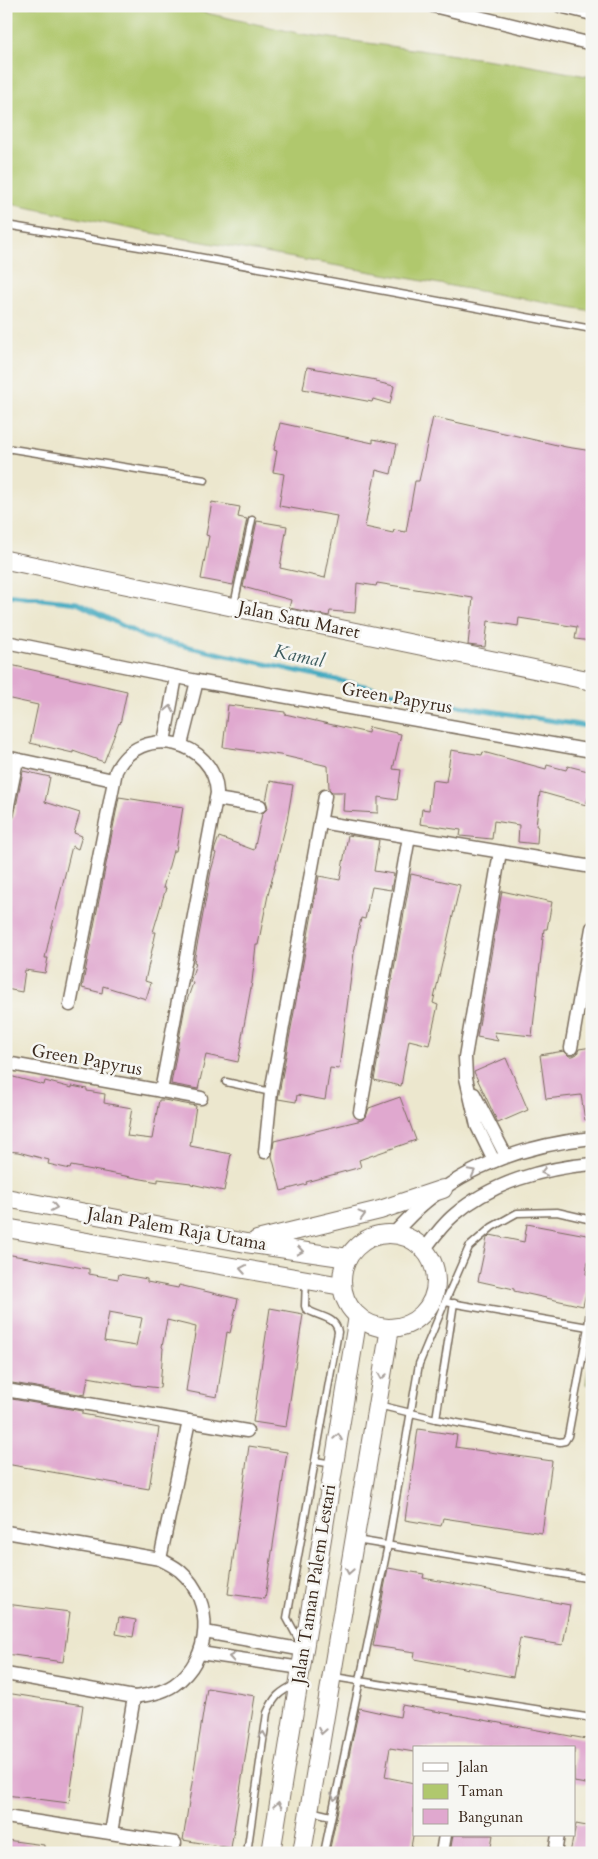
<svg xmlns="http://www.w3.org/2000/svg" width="598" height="1859" font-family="Cardo,serif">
	<rect width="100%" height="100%" fill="#f6f6f2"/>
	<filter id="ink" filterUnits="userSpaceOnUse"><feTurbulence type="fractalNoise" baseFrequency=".02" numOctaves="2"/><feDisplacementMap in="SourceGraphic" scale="10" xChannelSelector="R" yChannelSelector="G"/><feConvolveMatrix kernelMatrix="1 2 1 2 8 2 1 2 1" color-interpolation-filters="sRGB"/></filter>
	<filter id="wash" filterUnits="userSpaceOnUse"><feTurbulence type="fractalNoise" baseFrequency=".0096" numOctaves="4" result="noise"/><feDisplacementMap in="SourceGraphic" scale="20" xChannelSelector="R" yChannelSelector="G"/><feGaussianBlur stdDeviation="1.12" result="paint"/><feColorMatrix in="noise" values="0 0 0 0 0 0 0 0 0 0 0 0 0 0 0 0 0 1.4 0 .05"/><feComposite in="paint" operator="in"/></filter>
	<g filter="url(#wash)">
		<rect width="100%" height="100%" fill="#ece7ce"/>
		<g fill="#b0c86d" stroke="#767946">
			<path d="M6,6H174L302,34L520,64L592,77V311L147,232L6,203Z"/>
			<path d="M592,1345V1385L586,1384Z"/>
		</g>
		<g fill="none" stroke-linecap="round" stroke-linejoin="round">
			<path stroke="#3fa8bf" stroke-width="5" d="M6,595L77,603L145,637L440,703L592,727"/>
		</g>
		<g id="blocks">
			<g fill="#e0a8cf" fill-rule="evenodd">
				<path d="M307,367L376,380V382L394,386L390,404L373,399L372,402L303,389Z"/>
				<path d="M433,417L566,447L592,451V641L575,639L577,627L519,618L518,626L488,621L485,647L468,645L473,598L377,583L376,586L357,583L355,613L330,611L329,616L289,608L291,600L243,587L257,521L287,526L280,568L325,578L337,516L279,506L284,474L273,472L277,451L274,450L280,423L373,443V439L397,444L391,474L376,470L365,527L393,533L394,530L406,532L415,481H419Z"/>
				<path d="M212,502L240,507L238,517L247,519L233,585L201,579L209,536L206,535Z"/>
				<path d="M6,664L127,691L120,724L119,723L104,762L73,751V753L30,743L38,705L6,698Z"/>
				<path d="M228,705L285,712V714L368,733L369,727L401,734L393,769L401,770L397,800L378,797V813L343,811L344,792H332L329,789L328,766L280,755L223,747Z"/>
				<path d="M451,750L482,755L483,752L546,769L547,765L566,770L568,766L592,772V784L586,805L540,792L536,826H538L537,844L518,842L519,825L494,821L492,839L460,836L461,830L420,824L422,809L429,810L432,780L446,782Z"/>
				<path d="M23,771L50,777L45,802L80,813L74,833L82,836L78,849L72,846L50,935L45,958H48L45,973L25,970L22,992L6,989V856L9,838L6,836L10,822L14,817Z"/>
				<path d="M270,781L293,785L287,821L268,895L258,945H256L252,982L241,1042H242L238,1062L206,1055L198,1089L171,1084L185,1006L193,983L190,982L196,963L194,962L211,871L216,853L214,852L215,848L219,837L254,850L262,814L268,808L266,801Z"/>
				<path d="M119,797L183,807L176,851H173L163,888H166L153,932H156L145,981L151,983L146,999L103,986L102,993L82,988Z"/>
				<path d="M348,835L379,840L374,871L394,874L391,890L372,887L365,919L361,918L354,953L339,1069L330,1068L325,1100L297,1095L296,1102L278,1099L319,876L340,880Z"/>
				<path d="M411,874L460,885L433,1003L438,1005L429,1045L409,1040L401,1086L374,1080Z"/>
				<path d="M502,891L552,902L547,929H544L532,1036L494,1032L498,1041L477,1037Z"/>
				<path d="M592,1047V1119L585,1120L581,1095L546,1099L540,1055L564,1051L569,1056H573L577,1054L579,1049Z"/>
				<path d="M506,1058L528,1110L498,1123L474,1072Z"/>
				<path d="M6,1075L44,1085L45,1081L72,1088V1086L87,1089V1091L105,1094L104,1103L132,1108L127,1136L152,1139L159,1100H164L196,1106L190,1146L231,1154L224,1191L191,1184V1183L158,1179V1182L71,1166L70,1169L48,1164L49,1160L18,1152L6,1151Z"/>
				<path d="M400,1097L416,1140L359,1160L361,1167L306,1182L307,1184L281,1191L272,1156L274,1141L362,1120L366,1117L369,1108Z"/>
				<path d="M527,1224L592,1236L586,1274L590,1275L583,1306L514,1291V1289L478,1281L487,1238L490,1235L524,1242Z"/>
				<path d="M6,1254L89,1269V1274L118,1279L119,1274L147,1279V1282L178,1288L179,1285L238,1299L230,1333L227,1332L217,1397L186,1391L196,1327L167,1320L162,1347L163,1348L160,1388L133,1385L88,1377L85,1395L6,1382ZM109,1312L142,1318L136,1346L104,1341Z"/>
				<path d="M270,1308L303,1314L286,1427L253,1422Z"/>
				<path d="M6,1398L82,1411V1414L159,1428L149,1489L6,1464Z"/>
				<path d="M418,1429L457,1435L455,1447L552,1461L542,1533L443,1518L441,1526L405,1520Z"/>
				<path d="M249,1446L287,1452L265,1599L228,1594Z"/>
				<path d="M388,1568L424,1574L423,1578L570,1605L563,1645L520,1638L513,1677L414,1659L415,1652L373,1646Z"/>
				<path d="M6,1604L70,1612L63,1662L6,1654Z"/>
				<path d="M119,1617L136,1620L133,1637L116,1634Z"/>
				<path d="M207,1688L255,1696L231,1848L183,1840Z"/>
				<path d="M6,1693L83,1705L69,1803L6,1795Z"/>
				<path d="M402,1705L592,1740V1785L574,1782V1748H414V1752L390,1748L385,1777L414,1783V1830L410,1853H329L359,1708L400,1717Z"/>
				<path d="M576,1824L592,1827V1853H570Z"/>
				<path d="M453,1835H493L490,1853H450Z"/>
				<path d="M6,1840L44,1845V1853H6Z"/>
			</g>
		</g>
	</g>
	<g filter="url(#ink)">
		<use href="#blocks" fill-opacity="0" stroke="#796c5c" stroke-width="1"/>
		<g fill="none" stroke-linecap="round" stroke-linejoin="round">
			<g stroke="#796c5c" stroke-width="9">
				<g id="lane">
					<path d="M6,225L188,255L592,329"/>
					<path d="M6,448L205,480"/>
					<path d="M234,605L252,520"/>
					<path d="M226,1082L271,1092"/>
					<path d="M445,1302L588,1327"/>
					<path d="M378,1405L436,1419L560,1442L565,1441L568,1436L588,1327L592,1291"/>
					<path d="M436,1419L454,1303"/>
					<path d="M315,1461L333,1464"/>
					<path d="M356,1540L592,1579"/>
					<path d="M301,1644L287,1618L338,1332C336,1316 318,1317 306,1309L305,1306L306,1280"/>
					<path d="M334,1677L592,1718"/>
					<path d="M310,1811L331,1816"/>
					<path d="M247,1853L267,1713C274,1697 279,1692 296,1684"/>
					<path d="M324,1853L388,1545L419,1364L445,1302L469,1247L492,1227L517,1213L557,1212L592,1220"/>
				</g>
			</g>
			<g stroke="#796c5c" stroke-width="15">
				<g id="street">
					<path d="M433,6L592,44"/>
					<path d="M560,6L592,14"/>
					<path d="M6,642L197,681L592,751"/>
					<path d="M164,742L176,677"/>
					<path d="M181,745L197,681"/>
					<path d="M6,757L113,780"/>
					<path d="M216,799L260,806"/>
					<path d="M6,815L17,760"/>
					<path d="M320,822L592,867"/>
					<path d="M70,1005L116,771C140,722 215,740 217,793L161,1091"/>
					<path d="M571,1048L592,928"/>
					<path d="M6,1063L201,1098"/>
					<path d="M474,1094L506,1156"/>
					<path d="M360,1112L409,837"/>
					<path d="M265,1152L271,1092L325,796"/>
					<path d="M494,1161L477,1126L466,1078L465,1057L500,852"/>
					<path d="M393,1234C405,1222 417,1208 432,1197C478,1161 534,1144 592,1138"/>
					<path d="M424,1250C433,1238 442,1225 454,1215C491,1183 543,1168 592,1164"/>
					<path d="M6,1390L247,1431"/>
					<path d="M6,1532L160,1559C167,1563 174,1566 180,1571C215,1601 212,1659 174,1685C162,1693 148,1695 134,1697L6,1674"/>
					<path d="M160,1559L189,1421"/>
					<path d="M205,1632L304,1650"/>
					<path d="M200,1653L301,1668"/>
					<path d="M6,1817L175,1843"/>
					<path d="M111,1833L134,1697"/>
					<path d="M442,1853L445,1835"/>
					<path d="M555,1853L558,1835"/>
				</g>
			</g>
			<g stroke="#796c5c" stroke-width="20">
				<g id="secondary">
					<path d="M6,560L592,681"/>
					<path d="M6,1198L246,1243L348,1258"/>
					<path d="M6,1228L342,1286"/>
					<circle cx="389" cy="1281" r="47"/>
					<path d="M257,1240L380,1210L443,1189"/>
					<path d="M271,1853L358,1316"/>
					<path d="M302,1853L390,1328"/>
				</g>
			</g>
			<use href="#lane" stroke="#fff" stroke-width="6"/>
			<use href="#street" stroke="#fff" stroke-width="12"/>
			<use href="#secondary" stroke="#fff" stroke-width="18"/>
		</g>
		<defs><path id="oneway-chevron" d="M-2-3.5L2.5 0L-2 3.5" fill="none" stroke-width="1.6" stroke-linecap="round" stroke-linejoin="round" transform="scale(1.25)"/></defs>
		<g stroke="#a79f9a">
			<use href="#oneway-chevron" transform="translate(170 709) rotate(-79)"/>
			<use href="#oneway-chevron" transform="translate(472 1172) rotate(-28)"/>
			<use href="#oneway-chevron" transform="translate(544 1172) rotate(167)"/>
			<use href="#oneway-chevron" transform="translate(54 1207) rotate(11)"/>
			<use href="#oneway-chevron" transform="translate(362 1215) rotate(-15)"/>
			<use href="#oneway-chevron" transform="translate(300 1251) rotate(9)"/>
			<use href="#oneway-chevron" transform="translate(243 1269) rotate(-170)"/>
			<use href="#oneway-chevron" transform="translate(382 1376) rotate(99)"/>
			<use href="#oneway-chevron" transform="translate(338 1437) rotate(-81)"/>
			<use href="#oneway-chevron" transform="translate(349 1571) rotate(100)"/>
			<use href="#oneway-chevron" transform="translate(232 1657) rotate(-172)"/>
			<use href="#oneway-chevron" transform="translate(322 1731) rotate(100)"/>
			<use href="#oneway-chevron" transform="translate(263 1735) rotate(-81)"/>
			<use href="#oneway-chevron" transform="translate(335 1797) rotate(102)"/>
			<use href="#oneway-chevron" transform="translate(278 1805) rotate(-81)"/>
		</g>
	</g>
	<g text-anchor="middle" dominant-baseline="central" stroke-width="5" stroke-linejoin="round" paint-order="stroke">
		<g font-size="18" fill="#3b2a1e" stroke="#f6f6f2">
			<text transform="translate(299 620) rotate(12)">Jalan Satu Maret</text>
			<text transform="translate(397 698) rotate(10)">Green Papyrus</text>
			<text transform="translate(87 1060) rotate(10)">Green Papyrus</text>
			<text transform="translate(177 1229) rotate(10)">Jalan Palem Raja Utama</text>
			<text transform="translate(314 1584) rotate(-81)">Jalan Taman Palem Lestari</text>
		</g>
		<g font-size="19" font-style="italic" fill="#3d5c5e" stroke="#f6f6f2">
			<text transform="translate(299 656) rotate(12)">Kamal</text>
		</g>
	</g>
	<rect width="598" height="1859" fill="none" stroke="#f6f6f2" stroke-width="25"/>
	<rect x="413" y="1746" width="162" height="90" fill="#f6f6f2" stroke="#aba49d"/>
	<rect x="423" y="1763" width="25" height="8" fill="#ffffff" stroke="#aba49d"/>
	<text x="458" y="1772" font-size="15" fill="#3b2a1e">Jalan</text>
	<rect x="423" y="1784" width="25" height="15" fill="#b0c86d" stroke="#aba49d"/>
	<text x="458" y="1796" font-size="15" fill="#3b2a1e">Taman</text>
	<rect x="423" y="1809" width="25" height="15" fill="#e0a8cf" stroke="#aba49d"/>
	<text x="458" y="1822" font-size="15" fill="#3b2a1e">Bangunan</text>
</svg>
